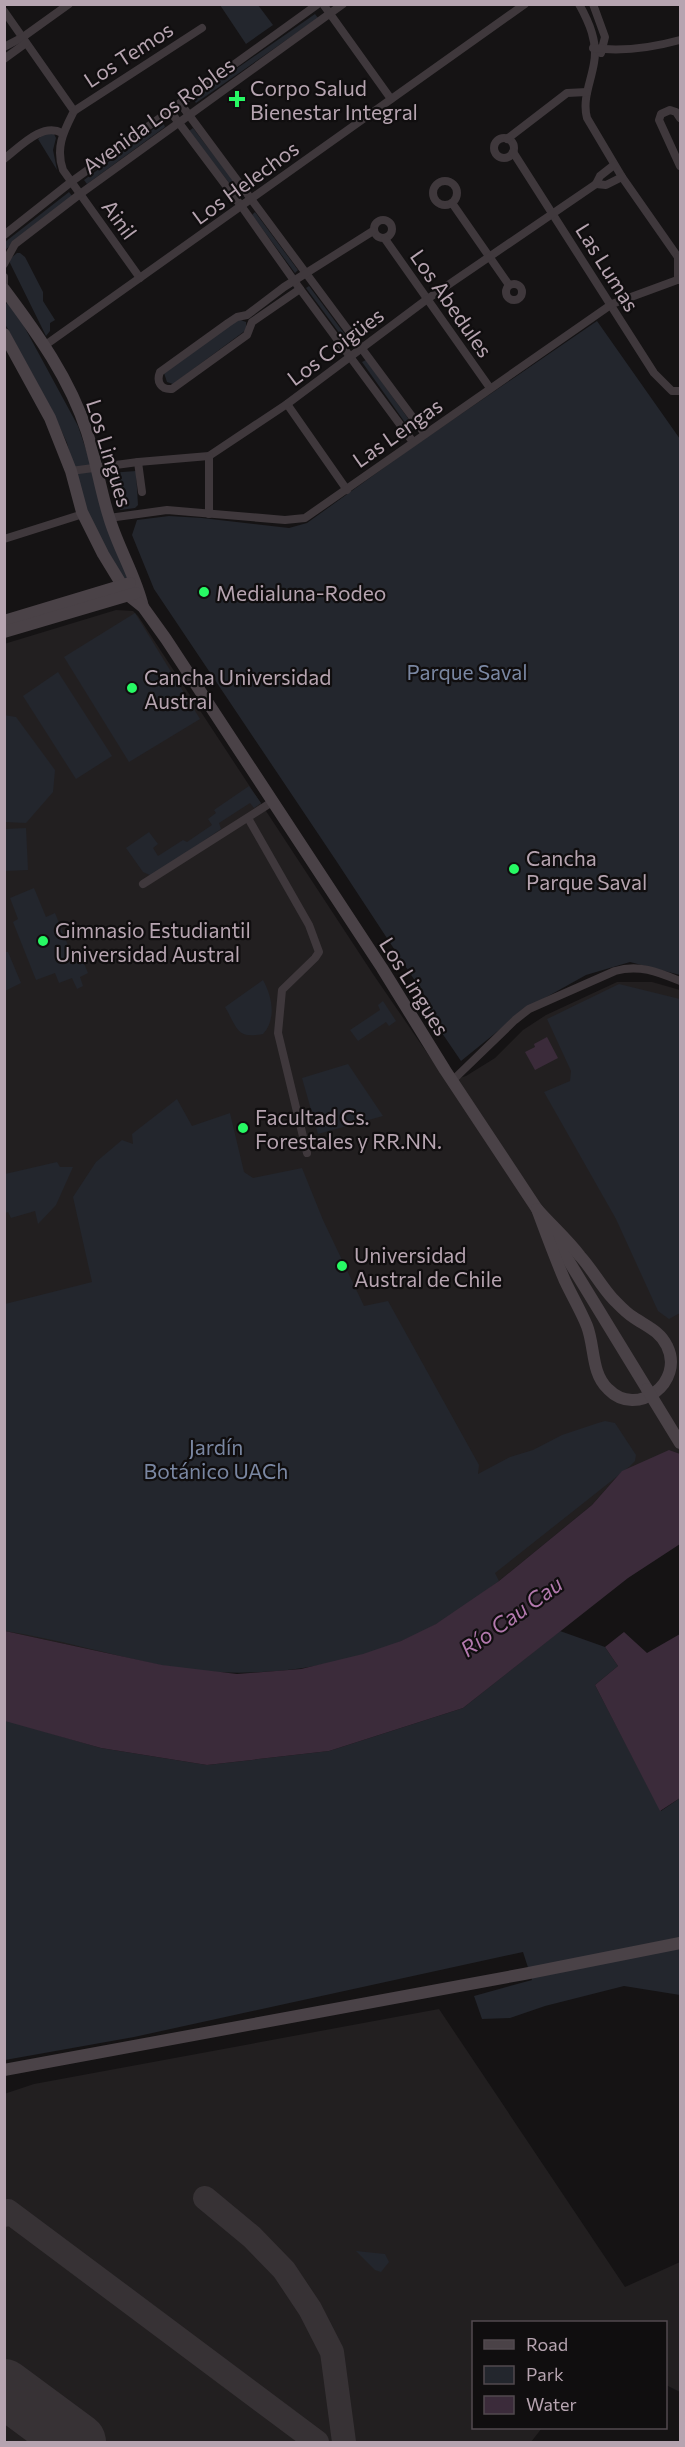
<svg xmlns="http://www.w3.org/2000/svg" width="685" height="2447" font-family="Commissioner,sans-serif">
	<rect width="100%" height="100%" fill="#151314"/>
	<g fill="#221f20">
		<path d="M116,610L133,611L138,616L373,974L447,1082L466,1076L495,1058L523,1030L546,1015L617,982H652L680,990V1454L622,1471L592,1505L499,1581L436,1624L162,1665L5,1631L4,644Z"/>
		<path d="M439,2009L625,2287L680,2262V2392L666,2385V2322H474V2428H542L531,2442H5L4,2094L34,2084Z"/>
	</g>
	<g fill="#23262d">
		<path d="M220,5H258L273,25L246,44Z"/>
		<path d="M315,14L318,18L196,103L193,99Z"/>
		<path d="M163,122L165,127L87,184L84,180Z"/>
		<path d="M193,128L240,189L236,192L189,131Z"/>
		<path d="M44,134H54L56,138L53,150L57,170L38,139Z"/>
		<path d="M69,192L72,196L5,250V242Z"/>
		<path d="M255,212L298,270L295,273L252,215Z"/>
		<path d="M17,253H20L25,257L43,292V301L55,320L50,323V331L46,336L10,263V259Z"/>
		<path d="M309,286L352,344L349,346L306,288Z"/>
		<path d="M8,302L13,306L78,426L129,576L126,581L110,558L82,500L67,443L51,408L5,324L4,306Z"/>
		<path d="M238,319L246,322V330L173,384L167,382L164,373Z"/>
		<path d="M597,321L680,439V975L630,962L586,975L525,1009L461,1061L427,1011L425,996L335,859L154,589L132,535L137,520L169,516L202,518L289,528L307,523L410,449Z"/>
		<path d="M366,360L415,428L411,431L362,362Z"/>
		<path d="M136,471L138,505L135,508L120,510L109,473Z"/>
		<path d="M135,613L200,719L129,762L64,657Z"/>
		<path d="M58,672L112,756L76,779L23,696Z"/>
		<path d="M4,715L16,717L55,770L53,792L26,823L5,822Z"/>
		<path d="M249,786L261,803L254,808L250,803L219,823L221,829L152,876L143,872L126,848L149,832L158,844L153,848L158,856L183,840L187,842L212,825L208,819L216,813L214,810Z"/>
		<path d="M26,828L28,870L5,871V829Z"/>
		<path d="M34,888L46,917L55,913L75,963L83,961L88,973L80,977L83,986L77,989L72,978L59,983L55,973L36,980L13,922L18,919L10,898Z"/>
		<path d="M5,952H8L21,983L5,991Z"/>
		<path d="M263,980C272,996 277,1019 263,1034C236,1039 238,1029 225,1007Z"/>
		<path d="M619,984L680,999V1313L669,1319L658,1311L616,1219L544,1092L570,1081L571,1071L547,1019Z"/>
		<path d="M383,1001L396,1021L389,1026L386,1022L358,1041L350,1030L380,1010L378,1005Z"/>
		<path d="M348,1064L383,1116L318,1134L302,1078Z"/>
		<path d="M177,1099L192,1126L230,1113L244,1172L253,1178L302,1168L323,1220L364,1306L388,1301L479,1465L478,1474L510,1457L533,1450L562,1435L598,1423L605,1421L615,1423L636,1455L635,1461L629,1467L495,1573L499,1581C478,1596 457,1613 435,1625C355,1669 249,1683 160,1665C108,1654 57,1639 5,1631V1304L92,1282L73,1197L96,1162L122,1140L133,1144L132,1134Z"/>
		<path d="M57,1162L60,1167H73L56,1205L38,1224L35,1211L11,1218L8,1212L5,1213V1174Z"/>
		<path d="M560,1631L605,1647L618,1666L595,1685L661,1811L680,1798V1995L624,1986L545,2006L510,2018L482,2019L474,1996L532,1980L523,1952L134,2037L5,2060V1720L101,1748L207,1765L329,1751L463,1708Z"/>
		<path d="M356,2251L385,2254L389,2262L381,2272L375,2270Z"/>
	</g>
	<g fill="#3b2b3a">
		<path d="M547,1037L558,1058L535,1070L525,1052L535,1047L534,1044Z"/>
		<path d="M669,1450L680,1454V1544L628,1578L463,1708L329,1751L207,1765L101,1748L5,1721V1631L162,1665L237,1674L301,1669L363,1654L401,1641L436,1624L499,1581L592,1505L622,1471Z"/>
		<path d="M624,1632L647,1653L680,1634V1798L660,1811L595,1685L618,1666L605,1647Z"/>
	</g>
	<g fill="none" stroke-linecap="round" stroke-linejoin="round">
		<g stroke="#373235" stroke-width="24">
			<path d="M205,2198L252,2237L284,2270L310,2309L332,2352L344,2442"/>
			<path d="M4,2215L8,2211L317,2442"/>
		</g>
		<path stroke="#373235" stroke-width="58" d="M4,2388L77,2442"/>
		<g stroke="#3f383c" stroke-width="8">
			<path d="M323,4L391,99"/>
			<path d="M579,4C589,22 598,42 594,63C591,82 582,99 587,118L622,177L680,260"/>
			<path d="M593,4L605,37L601,53"/>
			<path d="M4,11L74,111C64,131 55,147 63,170L140,278"/>
			<path d="M4,47L23,37L69,4"/>
			<path d="M593,48C624,52 651,48 680,40"/>
			<path d="M4,59L26,43"/>
			<path d="M180,103L425,434"/>
			<path d="M74,111L202,28"/>
			<path d="M170,111L242,207L300,289L413,442"/>
			<path d="M680,118L676,112L670,110L661,114L659,120L680,166"/>
			<circle cx="504" cy="148" r="10"/>
			<path d="M507,139L567,93L587,92"/>
			<path d="M513,152L654,373L672,391H680"/>
			<path d="M4,159C20,147 42,122 62,133"/>
			<circle cx="445" cy="193" r="12"/>
			<path d="M596,184L606,185L622,177"/>
			<path d="M452,203L509,285"/>
			<circle cx="383" cy="229" r="9"/>
			<path d="M4,235L71,182L318,4"/>
			<path d="M385,239L490,388"/>
			<path d="M678,257V280"/>
			<path d="M4,264L15,244L80,194L343,4"/>
			<path d="M4,277V283"/>
			<circle cx="514" cy="292" r="8"/>
			<path d="M300,289L252,322L247,335L172,389C161,390 156,382 160,372L228,323L237,317L247,315L284,287L373,231"/>
			<path d="M44,346L525,4"/>
			<path d="M287,404L347,490"/>
			<path d="M138,462L142,492"/>
			<path d="M71,471L138,462L209,456L287,404L426,300L596,184L600,176L614,165"/>
			<path d="M209,514V456"/>
			<path d="M109,518L167,510L285,520L305,518L612,304L680,279"/>
			<path d="M4,539L83,514"/>
			<path d="M248,818L309,925L319,952L315,958L282,990L278,1033L307,1153"/>
			<path d="M143,884L272,802"/>
			<path d="M452,1081L515,1020L529,1009L615,971C639,964 658,972 680,981"/>
		</g>
		<g stroke="#4a4247" stroke-width="12">
			<path d="M4,289C37,333 70,379 87,432C96,460 100,489 109,517C118,548 136,576 143,607"/>
			<path d="M4,334L50,418L71,471L82,512L103,554L128,595L143,607L166,639L382,968L445,1070L537,1209L647,1389"/>
			<path d="M4,621L130,583"/>
			<path d="M4,632L136,593"/>
			<path d="M537,1209C551,1225 567,1239 580,1256C592,1269 601,1286 613,1299C619,1305 626,1313 633,1317C646,1326 660,1331 667,1346C685,1382 637,1419 608,1389C591,1373 595,1347 587,1326C581,1311 572,1296 565,1281C555,1258 546,1233 537,1209Z"/>
			<path d="M4,2070L524,1974L680,1943"/>
		</g>
		<path stroke="#4a4247" stroke-width="12" d="M647,1389L680,1443"/>
	</g>
	<g fill="#27f964" stroke="#100e0f" stroke-width="2">
		<path d="M234 90h6v6h6v6h-6v6h-6v-6h-6v-6h6z"/>
		<circle cx="204" cy="592" r="6"/>
		<circle cx="132" cy="688" r="6"/>
		<circle cx="514" cy="869" r="6"/>
		<circle cx="43" cy="941" r="6"/>
		<circle cx="243" cy="1128" r="6"/>
		<circle cx="342" cy="1266" r="6"/>
	</g>
	<g text-anchor="middle" dominant-baseline="central" stroke-width="4.5" stroke-linejoin="round" paint-order="stroke">
		<g font-size="21" fill="#b6a4b0" stroke="#100e0f">
			<text transform="translate(128 54) rotate(-33)">Los Temos</text>
			<text transform="translate(158 115) rotate(-36)">Avenida Los Robles</text>
			<text transform="translate(245 182) rotate(-36)">Los Helechos</text>
			<text transform="translate(120 219) rotate(54)">Ainil</text>
			<text transform="translate(608 267) rotate(58)">Las Lumas</text>
			<text transform="translate(452 303) rotate(55)">Los Abedules</text>
			<text transform="translate(335 346) rotate(-37)">Los Coigües</text>
			<text transform="translate(397 432) rotate(-35)">Las Lengas</text>
			<text transform="translate(110 453) rotate(73)">Los Lingues</text>
			<text transform="translate(415 986) rotate(58)">Los Lingues</text>
		</g>
		<g font-size="21" fill="#b6a4b0" stroke="#100e0f" text-anchor="start">
			<text x="250" y="87">Corpo Salud<tspan x="250" dy="24">Bienestar Integral</tspan></text>
			<text x="216" y="592">Medialuna-Rodeo</text>
			<text x="144" y="676">Cancha Universidad<tspan x="144" dy="24">Austral</tspan></text>
			<text x="526" y="857">Cancha<tspan x="526" dy="24">Parque Saval</tspan></text>
			<text x="55" y="929">Gimnasio Estudiantil<tspan x="55" dy="24">Universidad Austral</tspan></text>
			<text x="255" y="1116">Facultad Cs.<tspan x="255" dy="24">Forestales y RR.NN.</tspan></text>
			<text x="354" y="1254">Universidad<tspan x="354" dy="24">Austral de Chile</tspan></text>
		</g>
		<g font-size="21" fill="#7a87a2" stroke="#100e0f">
			<text x="467" y="671">Parque Saval</text>
			<text x="216" y="1446">Jardín<tspan x="216" dy="24">Botánico UACh</tspan></text>
		</g>
		<g font-size="22" font-style="italic" fill="#b379ae" stroke="#100e0f">
			<text transform="translate(511 1616) rotate(-36)">Río Cau Cau</text>
		</g>
	</g>
	<rect width="685" height="2447" fill="none" stroke="#b6a4b0" stroke-width="12"/>
	<rect x="472" y="2321" width="195" height="108" fill="#100e0f" stroke="#524a4f" stroke-width="1.5"/>
	<rect x="484" y="2340" width="30" height="9" fill="#4a4247" stroke="#524a4f" stroke-width="1.5"/>
	<text x="526" y="2351" font-size="18" fill="#b6a4b0">Road</text>
	<rect x="484" y="2366" width="30" height="18" fill="#23262d" stroke="#524a4f" stroke-width="1.5"/>
	<text x="526" y="2381" font-size="18" fill="#b6a4b0">Park</text>
	<rect x="484" y="2396" width="30" height="18" fill="#3b2b3a" stroke="#524a4f" stroke-width="1.5"/>
	<text x="526" y="2411" font-size="18" fill="#b6a4b0">Water</text>
</svg>
